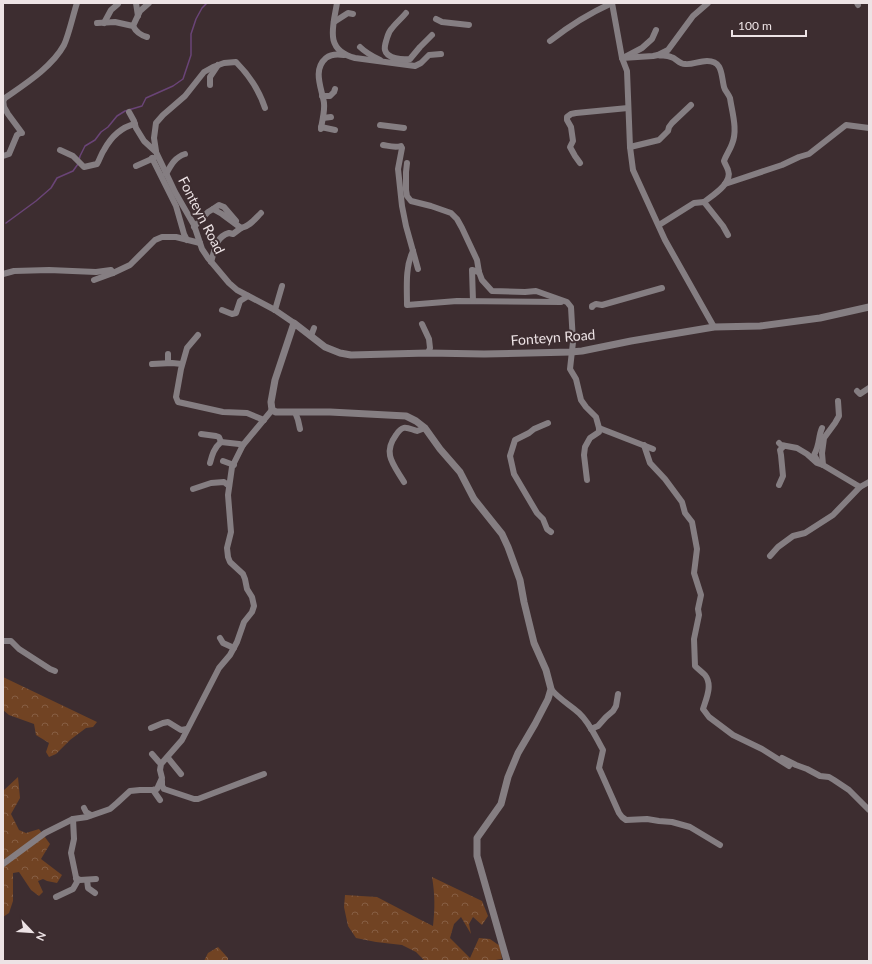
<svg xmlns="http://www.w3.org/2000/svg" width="872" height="964" font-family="Lato,sans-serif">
	<defs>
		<pattern id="forest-crowns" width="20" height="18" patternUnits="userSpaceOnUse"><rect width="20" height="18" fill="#714323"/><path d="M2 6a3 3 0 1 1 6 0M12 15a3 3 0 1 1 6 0" fill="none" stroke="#865e43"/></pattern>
	</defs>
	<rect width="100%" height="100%" fill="#3d2d30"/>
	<g fill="url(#forest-crowns)">
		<path d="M3,677L97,722L93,727L86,728L70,740L56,754L49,757L46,752L49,743L36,735L34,724L9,715L3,710Z"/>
		<path d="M18,777L20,798L11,814L19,830L26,833L39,829L50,844L41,859L62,875L57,883L47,881L43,879L38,881L43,892L39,896L31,890L19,872L13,873V901L9,913L3,917V791Z"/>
		<path d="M432,877L482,901L488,916L482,925L473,917L469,924L471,934L461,917L454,924L450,938L470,958L479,938L490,939L500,946L502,959L489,961H425L416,952L402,945L376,942L356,938L348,926L344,907L345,895L377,897L419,919L433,926C435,909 435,894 432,877Z"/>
		<path d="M218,947L228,958V961H204L208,953Z"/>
	</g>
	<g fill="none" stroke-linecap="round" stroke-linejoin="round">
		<g stroke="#6a4477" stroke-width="1.5">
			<path d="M79,160L80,156L85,146L95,140L101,132L108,127L117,116L125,111L142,106L146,98L173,86L183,79L191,55V34L196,19L202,8L207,3"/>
			<path d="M6,223L36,201L51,188L57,178L73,171L78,164"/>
		</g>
		<g stroke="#857e82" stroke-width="6">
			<path d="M136,3L138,16"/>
			<path d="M337,3C333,27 324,50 355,58L415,66L421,63L429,55L441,54"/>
			<path d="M612,3L622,58L627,71L630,147L633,170L665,240L714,327"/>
			<path d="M857,3L858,5"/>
			<path d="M406,13C402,18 397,22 393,27C390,30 388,34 387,38C386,42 384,46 385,50C387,59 403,60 410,59L420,47L432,35"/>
			<path d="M436,19L442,22L469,25"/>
			<path d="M334,22L348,13L353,14"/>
			<path d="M97,23L115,22L133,26C136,32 140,35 147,37"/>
			<path d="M104,23L111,10L118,4"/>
			<path d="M133,26L140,11L149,3"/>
			<path d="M550,41C569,26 590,13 612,3"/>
			<path d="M360,47C365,52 374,57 380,60"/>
			<path d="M658,55C662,56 667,55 671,57C676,58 679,64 685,64C692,65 699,61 707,61C723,61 721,75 724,87C725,91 728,93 730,98C732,112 738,130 732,144C730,150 726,155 724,161C725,164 727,167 728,170C733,183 713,195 704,202"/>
			<path d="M625,57L642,48L652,39L656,30"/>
			<path d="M622,58L653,56L658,55L668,50L693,16L708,3"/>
			<path d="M210,85V77L218,65"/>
			<path d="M322,96H330L334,92L335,89"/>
			<path d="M3,101L5,98C25,84 52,67 64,45C69,34 73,15 77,3"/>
			<path d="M129,112L134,121L136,128L144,141L156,152L175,192L194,225L202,249L208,258L229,283L237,290L275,310L294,323"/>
			<path d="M323,118L331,117"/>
			<path d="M380,125L404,128"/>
			<path d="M321,127L335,130"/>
			<path d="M321,129C322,120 325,112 324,103C322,89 312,70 326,58C331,54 338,54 344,55"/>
			<path d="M383,145C389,146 395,148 401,146"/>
			<path d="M630,147L659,140L668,131L669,127L672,123L691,105"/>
			<path d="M402,148L398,169L402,206L406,226L418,269"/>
			<path d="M60,150L73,156L84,167L97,164C100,159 101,154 104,150C111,137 122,127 135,124"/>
			<path d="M156,151L154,138L156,123L163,115L185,96L204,72L213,67L224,63L236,62C249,75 259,90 265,108"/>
			<path d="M3,156L9,154L17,135L20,133H22L8,114L4,107L3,100"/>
			<path d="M152,158L176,206L184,234L187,240"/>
			<path d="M407,163L406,172V190L407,196L411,201L431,206L451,213L457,219L462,228L477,260L479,272L482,280L492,291L525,292L536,291L567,302L571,307L573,342L570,369L576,379L581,400L586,407L596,417L599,428V432L590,438L585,447L584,455L587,480"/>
			<path d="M580,163L575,156L570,147L573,141L571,127L567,120V117L571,114L576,113L628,108"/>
			<path d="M136,166L154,158"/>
			<path d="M166,174C171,165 175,157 185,154"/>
			<path d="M725,184L782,165L799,157L809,154L846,125L869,128"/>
			<path d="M213,209L219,205L224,207L236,221"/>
			<path d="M659,225L694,203L704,202L723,226L728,235"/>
			<path d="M194,227L208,212L213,209L222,214L241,228C249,227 255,219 261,213"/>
			<path d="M413,251C405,267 407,287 407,305L457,301L561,302"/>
			<path d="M211,262C215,250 215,237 229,233L233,234L241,228"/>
			<path d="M3,274L14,271L49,270L96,272L111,270L113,273"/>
			<path d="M94,280L113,273L130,265L155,240L162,237H176L200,243"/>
			<path d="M473,301L472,270L479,272"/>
			<path d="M592,307V306L596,304L602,305L662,288"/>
			<path d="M222,310L232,314L236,313L240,301L248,296"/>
			<path d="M275,310L282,286"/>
			<path d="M422,324L429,339L430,348L428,353"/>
			<path d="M198,335L187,348L181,369L176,397L178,402L223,412L247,413L264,420"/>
			<path d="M311,336L314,328"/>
			<path d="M168,354V363"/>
			<path d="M152,364L172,363L182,364"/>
			<path d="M857,391L860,394L869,388"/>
			<path d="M295,412L298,420L300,429"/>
			<path d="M548,423L534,429L529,433L515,440L510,456L514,474L537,513L543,519L547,529L551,532"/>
			<path d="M599,428L653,449"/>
			<path d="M201,434L216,436L219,437L221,442"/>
			<path d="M779,443L781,445L797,448L807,454L817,463L823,465L860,487L869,482"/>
			<path d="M644,445L650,463L665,479L682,502L685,513L692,522L697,549L694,573L701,595L698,609L699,615L694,639L695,666C698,669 702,672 705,675C713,685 706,699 703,709L709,717L733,735L762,749L789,766"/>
			<path d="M817,460L814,455C820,445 818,437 822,428"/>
			<path d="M223,461L234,465"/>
			<path d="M210,463C212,455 214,448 221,442L239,444L243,445"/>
			<path d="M823,465L822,453L824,438L835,423L839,416L838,401"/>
			<path d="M404,482C394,465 382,454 396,435C403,424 407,428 417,431L425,428"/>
			<path d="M779,485L783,476L781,455L780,450L784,446"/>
			<path d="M193,489L211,483L224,482L229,486"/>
			<path d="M770,556L778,547L793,536L805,533L833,515L860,487"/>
			<path d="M220,638L223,643L234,648"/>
			<path d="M3,641H11L19,649L50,669L55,671"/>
			<path d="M551,689C559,699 570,705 579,713C590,723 596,738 603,750L599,768L619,813L622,817L626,820L647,819L659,821L672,822L690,827L720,845"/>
			<path d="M151,728L163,723L168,722L181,730L187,729"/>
			<path d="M591,729L598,726L606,717L613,711L616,706L618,694"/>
			<path d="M152,754L159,762"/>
			<path d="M168,758L181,774"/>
			<path d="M782,758L796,765L807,769L820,776L829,777L834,780L849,790L869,810"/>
			<path d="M162,781V786L164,789L194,799H198L264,774"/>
			<path d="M153,790L160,800"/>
			<path d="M84,808L86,812L91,815"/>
			<path d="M3,864L45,833L73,819L87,817L110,809L117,803L130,791L140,790H153L157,789L162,778L160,770L161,764L182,740L219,668L230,655L237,642L244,622L252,612L254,606L252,597L247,589L245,579L243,574L230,562L228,557L227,548L231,532L228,495L232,467L243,445L272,410"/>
			<path d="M76,878L80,880L96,879"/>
			<path d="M87,880L88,888L95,893"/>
			<path d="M56,897L73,889L77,882L71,853L74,839L73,819"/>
		</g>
		<path stroke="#857e82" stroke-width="7" d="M507,961L477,856V838L501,804L508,777L518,753L535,724L548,699L551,689L546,670L534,643L524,602L520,580L508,547L502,534L474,499L460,472L440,449L425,428L416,421L406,416L330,412H276L272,410L271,402L275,380L294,323L325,347L340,353L351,355L428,353L484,354L571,352L582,351L631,341L714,327L760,326L820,318L869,307"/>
	</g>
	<g text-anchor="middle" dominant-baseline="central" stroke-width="4" stroke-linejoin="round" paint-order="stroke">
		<g font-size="14" fill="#ede3e5" stroke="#3d2d30">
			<text transform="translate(202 215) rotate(63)">Fonteyn Road</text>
			<text transform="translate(553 337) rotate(-4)">Fonteyn Road</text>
		</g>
	</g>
	<rect width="872" height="964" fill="none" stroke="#ede3e5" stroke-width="8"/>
	<g transform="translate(32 932) rotate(115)" stroke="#3d2d30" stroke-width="3" paint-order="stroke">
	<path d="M0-3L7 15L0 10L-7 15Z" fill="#ede3e5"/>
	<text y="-6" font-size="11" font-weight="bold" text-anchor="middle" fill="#ede3e5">N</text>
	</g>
	<path d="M732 30v6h74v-6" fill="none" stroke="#ede3e5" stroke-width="2"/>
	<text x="738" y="30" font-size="12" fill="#ede3e5" stroke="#3d2d30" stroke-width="3" paint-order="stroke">100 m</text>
</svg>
